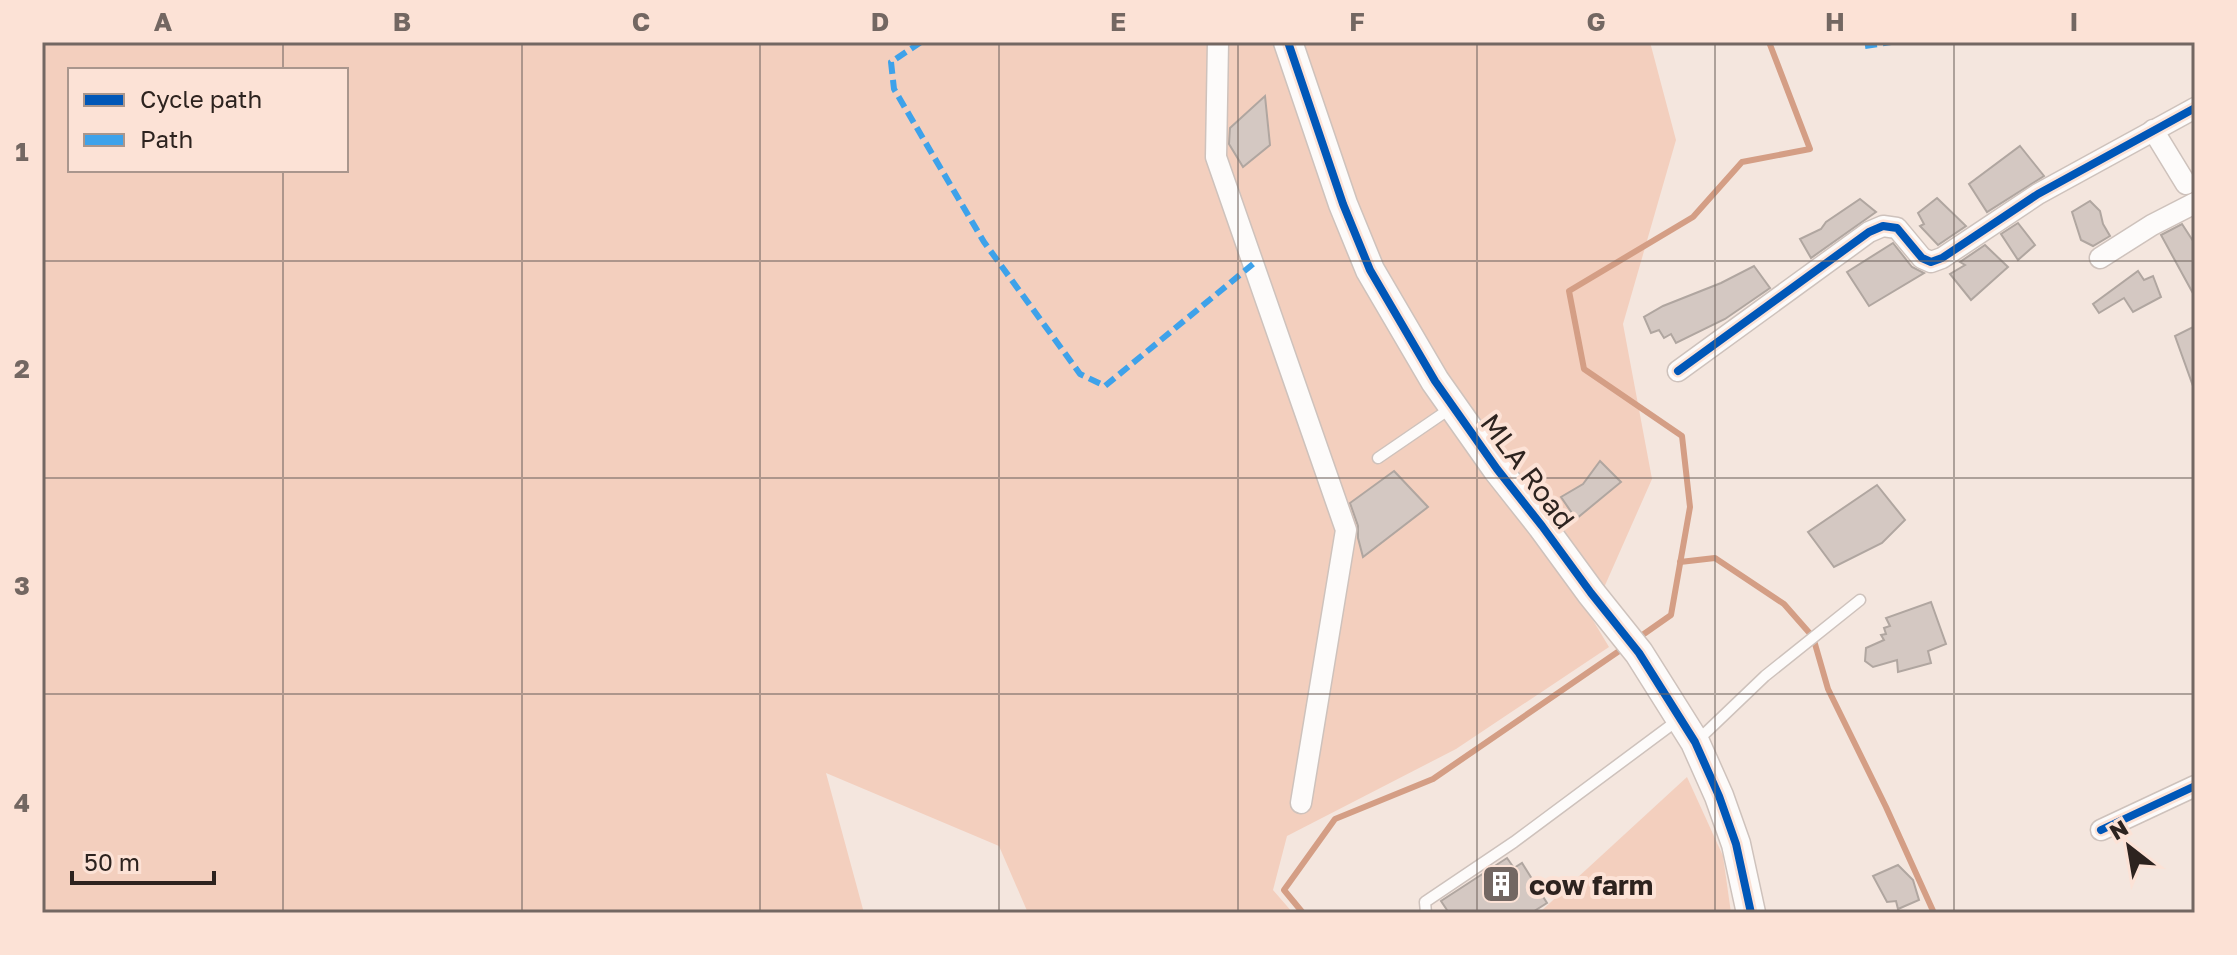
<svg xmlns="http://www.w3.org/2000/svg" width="2237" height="955" font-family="'Golos Text',sans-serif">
	<rect width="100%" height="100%" fill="#f4e6de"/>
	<g fill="#f3cfbe" fill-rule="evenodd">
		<path d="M42,42H1650L1676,140L1623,324L1652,479L1591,617L1609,647L1456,749L1287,836L1273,890L1293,913H1028L999,846L826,773L864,913H42ZM70,70H346V170H70Z"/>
		<path d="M1687,777L1723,856L1731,913H1539Z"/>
	</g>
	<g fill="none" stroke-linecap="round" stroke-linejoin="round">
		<g stroke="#d49e85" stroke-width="6">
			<path d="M1680,562L1715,558L1784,604L1813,637L1828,689L1886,807L1934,913"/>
			<path d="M1641,636L1671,615L1690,507L1682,436L1584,369L1569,291L1693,217L1742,162L1810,149L1769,42"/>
			<path d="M1303,913L1284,890L1335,819L1433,779L1622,649"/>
		</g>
	</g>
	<g fill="#d4c8c2" stroke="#b0a6a0" stroke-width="2">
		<path d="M1265,96L1270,145L1243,167L1229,144L1230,128Z"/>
		<path d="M2020,146L2044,176L1987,212L1969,184Z"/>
		<path d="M1937,198L1966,226L1938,245L1920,226L1924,224L1918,213Z"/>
		<path d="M1860,199L1876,212L1811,258L1800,239L1821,229L1826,222Z"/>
		<path d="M2090,201L2100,211L2103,224L2110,236L2093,246L2081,240L2072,212Z"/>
		<path d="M2018,223L2035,245L2018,260L2001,234Z"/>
		<path d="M2182,224L2195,244V297L2161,235Z"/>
		<path d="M1893,243L1912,267L1924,273L1869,306L1847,272Z"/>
		<path d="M1985,245L2008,267L1971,300L1950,274L1965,265L1960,262Z"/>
		<path d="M1754,266L1770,288L1725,319L1676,343L1671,334L1664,338L1659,330L1651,333L1644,317L1663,306L1721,283Z"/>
		<path d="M2138,271L2144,280L2153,276L2161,297L2133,312L2124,298L2099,313L2093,304Z"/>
		<path d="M2195,326V386H2193L2175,336Z"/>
		<path d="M1600,461L1621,482L1576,519L1561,497L1583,484Z"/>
		<path d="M1394,471L1428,507L1363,557L1358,538V526L1350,503Z"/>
		<path d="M1877,485L1905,520L1882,543L1834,567L1808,532Z"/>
		<path d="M1931,602L1946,644L1928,651L1931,663L1898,672L1897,660L1873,667L1865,661L1866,648L1884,640L1881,635L1886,634L1884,628L1890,626L1886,618Z"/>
		<path d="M1507,858L1514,868L1522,863L1547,903L1531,913H1449L1441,901Z"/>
		<path d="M1898,865L1913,880L1919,900L1898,909L1896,901L1887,902L1873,876Z"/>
	</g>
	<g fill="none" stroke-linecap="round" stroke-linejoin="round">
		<g stroke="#cec2bc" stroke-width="13">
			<g id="lane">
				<path d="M1378,458L1451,408"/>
				<path d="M1697,741L1765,676L1860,600"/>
				<path d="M1426,913L1425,902L1514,842L1678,720"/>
			</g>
		</g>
		<g stroke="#cec2bc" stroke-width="23">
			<g id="street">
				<path d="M1218,42L1216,157L1346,530L1301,803"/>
				<path d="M2153,130L2186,184"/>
				<path d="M2100,258L2152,225L2195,203"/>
				<path d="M1678,371L1869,232L1883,226L1897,228L1922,258L1931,262L1942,258L2038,194L2195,108"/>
				<path d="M2101,830L2195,786"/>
			</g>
		</g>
		<g stroke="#cec2bc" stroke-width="31">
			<path id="secondary" d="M1288,42L1343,204L1370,270L1435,381L1497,469L1542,526L1591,593L1639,653L1695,742L1719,796L1736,844L1751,913"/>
		</g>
		<use href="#lane" stroke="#fdfbfa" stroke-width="10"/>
		<use href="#street" stroke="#fdfbfa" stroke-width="20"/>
		<use href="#secondary" stroke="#fdfbfa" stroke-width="28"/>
		<g stroke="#3ea2ea" stroke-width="6" stroke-dasharray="12 6" stroke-linecap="butt">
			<path d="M921,42L891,62L894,89L984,242L1080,374L1105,386L1253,264"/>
			<path d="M1865,46L1891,42"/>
		</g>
		<g stroke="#fce2d6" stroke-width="13">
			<g id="cycleway">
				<path d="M1288,42L1343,204L1370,270L1435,381L1497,469L1542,526L1591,593L1639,653L1695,742L1719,796L1736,844L1751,913"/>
				<path d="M1678,371L1869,232L1883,226L1897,228L1922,258L1931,262L1942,258L2038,194L2195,108"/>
				<path d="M2101,830L2195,786"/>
			</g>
		</g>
		<use href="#cycleway" stroke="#0057b8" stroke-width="8"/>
	</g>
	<path fill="none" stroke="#736762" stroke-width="2" stroke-opacity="0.55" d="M283,42V70M522,42V913M760,42V913M999,42V913M1238,42V913M1477,42V913M1715,42V913M1954,42V913M283,170V913M42,261H2195M42,478H2195M42,694H2195"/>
	<defs>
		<g id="building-square" transform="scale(2)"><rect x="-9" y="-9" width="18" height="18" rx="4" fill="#736762" stroke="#fce2d6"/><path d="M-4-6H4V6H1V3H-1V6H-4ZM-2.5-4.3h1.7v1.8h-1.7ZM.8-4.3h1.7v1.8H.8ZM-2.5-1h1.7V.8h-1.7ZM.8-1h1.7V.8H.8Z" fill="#fff"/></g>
	</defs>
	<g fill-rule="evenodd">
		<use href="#building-square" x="1501" y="884"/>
	</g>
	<g text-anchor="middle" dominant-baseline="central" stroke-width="8" stroke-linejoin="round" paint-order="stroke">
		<g font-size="28" fill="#2d231f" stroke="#fce2d6">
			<text transform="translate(1528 471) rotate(53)">MLA Road</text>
		</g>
		<g font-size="28" font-weight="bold" fill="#2d231f" stroke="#fce2d6" text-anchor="start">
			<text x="1529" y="884">cow farm</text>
		</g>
	</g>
	<rect width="2237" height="955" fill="none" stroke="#fce2d6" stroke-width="88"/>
	<rect x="68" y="68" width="280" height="104" fill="#fce2d6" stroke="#a9968d" stroke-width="2"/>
	<rect x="84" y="94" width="40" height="12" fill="#0057b8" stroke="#a9968d" stroke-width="2"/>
	<text x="140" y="108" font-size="24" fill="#2d231f">Cycle path</text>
	<rect x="84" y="134" width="40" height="12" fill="#3ea2ea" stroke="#a9968d" stroke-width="2"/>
	<text x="140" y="148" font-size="24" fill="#2d231f">Path</text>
	<g transform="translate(2129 847) rotate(329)" stroke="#fce2d6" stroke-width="6" paint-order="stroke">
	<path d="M0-6L14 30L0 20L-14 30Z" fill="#2d231f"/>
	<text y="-12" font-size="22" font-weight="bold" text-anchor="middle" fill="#2d231f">N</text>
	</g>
	<path d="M72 871v12h142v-12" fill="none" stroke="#2d231f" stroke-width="4"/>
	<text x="84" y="871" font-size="24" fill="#2d231f" stroke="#fce2d6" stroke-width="6" paint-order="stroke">50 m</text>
	<rect x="44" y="44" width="2149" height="867" fill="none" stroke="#736762" stroke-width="3"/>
	<g font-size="26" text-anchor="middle" font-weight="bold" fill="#736762">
		<text x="163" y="31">A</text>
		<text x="402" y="31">B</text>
		<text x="641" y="31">C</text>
		<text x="880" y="31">D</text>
		<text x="1118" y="31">E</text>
		<text x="1357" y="31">F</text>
		<text x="1596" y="31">G</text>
		<text x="1835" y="31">H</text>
		<text x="2074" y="31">I</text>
		<text x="22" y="161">1</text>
		<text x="22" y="378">2</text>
		<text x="22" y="595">3</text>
		<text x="22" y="812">4</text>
	</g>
</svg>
